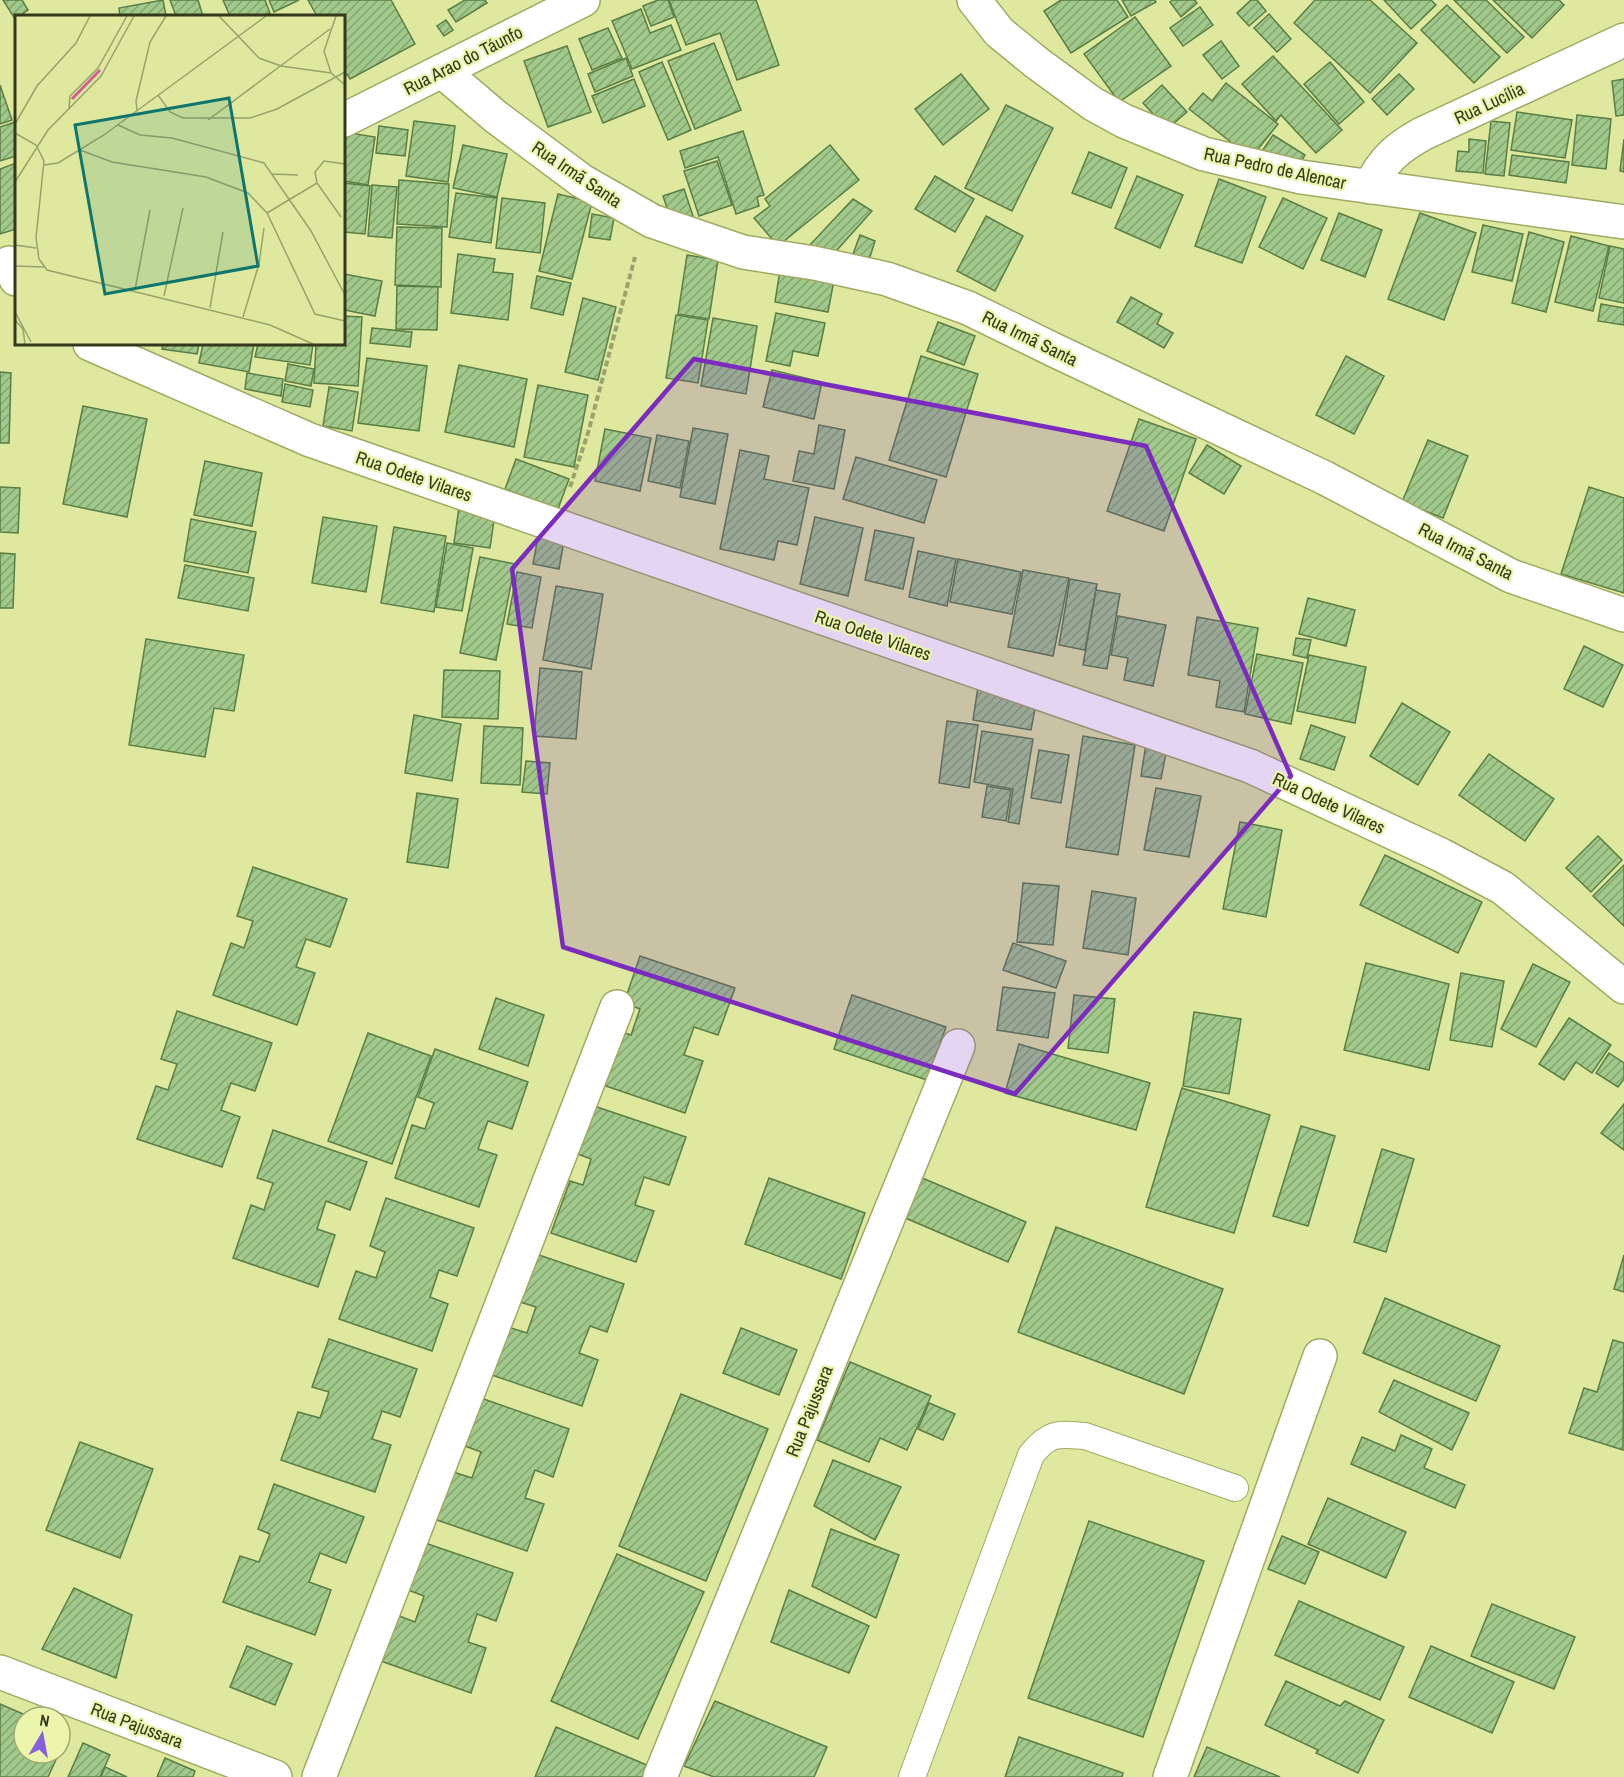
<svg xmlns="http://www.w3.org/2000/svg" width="1624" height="1777" font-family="'Archivo Narrow',sans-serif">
	<defs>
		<pattern id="building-hatch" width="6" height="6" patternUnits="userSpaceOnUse" patternTransform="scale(1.5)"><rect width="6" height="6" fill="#a1c98b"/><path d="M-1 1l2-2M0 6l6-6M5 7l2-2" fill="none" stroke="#84a471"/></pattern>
	</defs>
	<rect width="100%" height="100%" fill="#dee89f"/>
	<g fill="url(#building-hatch)" stroke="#5a7e44" stroke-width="1.5">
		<path d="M3,0H22L28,10L15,19Z"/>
		<path d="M163,0L166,16H120L119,8Z"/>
		<path d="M170,0H198L203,16H176Z"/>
		<path d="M223,0H265L270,13L262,16H230Z"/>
		<path d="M269,0H299L274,12Z"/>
		<path d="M308,0H391L415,44L350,79L347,74L344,76V16H317Z"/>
		<path d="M465,0H485L487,3L456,22L448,10Z"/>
		<path d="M658,0H668L674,17L651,26L643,6Z"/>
		<path d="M669,0H756L779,65L737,80L720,33L686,45Z"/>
		<path d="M1061,0H1117L1128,17L1071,53L1044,11Z"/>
		<path d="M1122,0H1155L1156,2L1131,16Z"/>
		<path d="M1173,0H1195L1197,3L1181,17L1170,2Z"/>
		<path d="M1251,0H1257L1266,11L1249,26L1237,13Z"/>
		<path d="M1315,0H1370L1417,43L1370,93L1294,23Z"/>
		<path d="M1384,0H1431L1436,5L1411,29Z"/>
		<path d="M1454,0H1486L1524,37L1507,53Z"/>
		<path d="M1493,0H1559L1564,5L1532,38Z"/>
		<path d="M1447,5L1500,57L1474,83L1421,30Z"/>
		<path d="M1200,7L1213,25L1183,46L1170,28Z"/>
		<path d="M641,9L650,33L671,25L681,50L632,69L612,21Z"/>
		<path d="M1269,14L1291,39L1277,52L1254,28Z"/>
		<path d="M1135,17L1171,66L1119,102L1084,54Z"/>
		<path d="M446,20L453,30L444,36L437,26Z"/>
		<path d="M608,28L622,58L592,70L579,39Z"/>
		<path d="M1221,41L1239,66L1222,79L1203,55Z"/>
		<path d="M714,43L741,110L695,129L668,61Z"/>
		<path d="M567,46L591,112L548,127L524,61Z"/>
		<path d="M1273,56L1342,130L1316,153L1281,115L1276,121L1242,84Z"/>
		<path d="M626,58L633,76L595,92L588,74Z"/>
		<path d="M662,62L691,130L668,140L639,72Z"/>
		<path d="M1330,62L1364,102L1339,124L1304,84Z"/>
		<path d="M961,74L989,109L943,145L915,109Z"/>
		<path d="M1399,74L1414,89L1387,115L1372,99Z"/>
		<path d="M634,79L645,106L603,123L592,96Z"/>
		<path d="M1624,79V115L1616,116L1612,81Z"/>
		<path d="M1226,83L1278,124L1251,158L1189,109L1203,93L1212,101Z"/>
		<path d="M0,85L12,120L0,124Z"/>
		<path d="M1162,85L1187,112L1167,129L1143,103Z"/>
		<path d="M1006,105L1053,128L1012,211L965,188Z"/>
		<path d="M1517,112L1572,120L1565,158L1511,150Z"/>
		<path d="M1577,115L1611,119L1606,169L1572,165Z"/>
		<path d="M414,121L455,126L448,182L406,176Z"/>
		<path d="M1491,121L1510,123L1504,176L1485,174Z"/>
		<path d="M15,122L16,127V156L0,161V127Z"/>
		<path d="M379,126L408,130L405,156L376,153Z"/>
		<path d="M743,131L764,195L757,197L759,206L736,214L718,157L685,168L680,151Z"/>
		<path d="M344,132L375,137L368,185L344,181Z"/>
		<path d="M1273,135L1305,155L1295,172L1262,151Z"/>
		<path d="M1469,139L1486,141L1483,173L1456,171L1458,151L1469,152Z"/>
		<path d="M1624,139V172L1620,171Z"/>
		<path d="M463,145L507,154L497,197L453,188Z"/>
		<path d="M830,145L859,180L778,246L754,218L770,206L765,199Z"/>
		<path d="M1089,152L1127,168L1111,208L1072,193Z"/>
		<path d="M1512,155L1569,162L1566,183L1509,175Z"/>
		<path d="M717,161L732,205L699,216L684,171Z"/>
		<path d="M16,163V229L0,234V169Z"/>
		<path d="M935,176L974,199L955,232L915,209Z"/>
		<path d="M1137,176L1183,195L1160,248L1115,228Z"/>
		<path d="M1219,179L1266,197L1242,263L1195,246Z"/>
		<path d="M399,180L449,184L447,227L397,224Z"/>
		<path d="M344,183L370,186L365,234L344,232Z"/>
		<path d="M372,185L397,187L392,238L368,236Z"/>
		<path d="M684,189L693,216L672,223L663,196Z"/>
		<path d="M456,193L497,198L491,243L449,237Z"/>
		<path d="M558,194L592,202L572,279L539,271Z"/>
		<path d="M502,198L545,203L540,253L496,248Z"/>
		<path d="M1283,198L1327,218L1303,269L1259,247Z"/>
		<path d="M853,199L872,211L829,259L808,247Z"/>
		<path d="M1339,213L1382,230L1365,277L1321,260Z"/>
		<path d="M1420,213L1476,233L1444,320L1388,299Z"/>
		<path d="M592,214L614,218L610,240L589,237Z"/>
		<path d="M986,216L1023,236L995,291L957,271Z"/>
		<path d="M1483,225L1523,234L1512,281L1472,272Z"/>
		<path d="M397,227L442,228L441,287L395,285Z"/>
		<path d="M1529,232L1564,242L1546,312L1512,303Z"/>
		<path d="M860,235L875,241L869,260L853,254Z"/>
		<path d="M1571,236L1609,246L1593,311L1555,302Z"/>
		<path d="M1610,246L1624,249V303L1599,298Z"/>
		<path d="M458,254L495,259L493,272L513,274L508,320L451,313Z"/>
		<path d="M687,255L718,260L709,319L678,314Z"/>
		<path d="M780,270L834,280L828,312L775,302Z"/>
		<path d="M344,274L382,281L375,316L344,310Z"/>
		<path d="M537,276L571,283L563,315L531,308Z"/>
		<path d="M397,286L438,287L437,330L396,329Z"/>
		<path d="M1131,297L1162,314L1157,324L1173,333L1164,348L1117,322Z"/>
		<path d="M583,298L616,307L598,380L565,372Z"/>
		<path d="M1601,304L1624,308V325L1598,321Z"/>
		<path d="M776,313L825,323L818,356L793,351L790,366L766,361Z"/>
		<path d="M676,315L708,320L698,383L666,378Z"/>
		<path d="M344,316L362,317L358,386L314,383L316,344H344Z"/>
		<path d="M713,318L757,326L746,394L701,386Z"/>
		<path d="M938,322L975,336L964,365L927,351Z"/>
		<path d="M372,328L412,332L410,347L370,343Z"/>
		<path d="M163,344H199L197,354L162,349Z"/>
		<path d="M203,344H254L249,372L199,363Z"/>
		<path d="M258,344H313L310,365L255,357Z"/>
		<path d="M921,356L978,374L946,477L889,460Z"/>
		<path d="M1346,356L1384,376L1354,434L1316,415Z"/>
		<path d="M367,358L427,366L419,431L358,423Z"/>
		<path d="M288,364L314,369L311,386L285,381Z"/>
		<path d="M459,365L527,379L514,447L445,432Z"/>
		<path d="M772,370L822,382L814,419L763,407Z"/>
		<path d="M0,372L11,373L9,443H0Z"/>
		<path d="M247,373L283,379L281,396L245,389Z"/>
		<path d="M285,384L313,390L310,407L282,402Z"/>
		<path d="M538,385L588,395L574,467L524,457Z"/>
		<path d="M329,387L358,392L352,431L323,426Z"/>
		<path d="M83,406L147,419L127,517L63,504Z"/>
		<path d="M1139,419L1196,439L1164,531L1107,511Z"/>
		<path d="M819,425L845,430L834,489L793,481L799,451L814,454Z"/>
		<path d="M693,428L728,434L715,504L680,497Z"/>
		<path d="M605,429L651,438L640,491L595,481Z"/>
		<path d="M657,435L689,441L680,488L648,481Z"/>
		<path d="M1428,440L1468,456L1443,518L1402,502Z"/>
		<path d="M1207,445L1241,466L1224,494L1189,473Z"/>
		<path d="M740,450L769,456L764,479L809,488L797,545L778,541L774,560L720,549Z"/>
		<path d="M856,457L937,480L924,523L843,499Z"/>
		<path d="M516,459L569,479L558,509L505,489Z"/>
		<path d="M205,461L262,473L252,526L194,515Z"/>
		<path d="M0,487L20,488L18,533L0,532Z"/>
		<path d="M1589,487L1624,498V593L1561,574Z"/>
		<path d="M459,507L495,513L490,548L454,543Z"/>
		<path d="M323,517L377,526L366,592L312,583Z"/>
		<path d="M815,517L863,528L848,596L800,584Z"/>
		<path d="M191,519L256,532L248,573L184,561Z"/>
		<path d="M394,527L446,536L434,612L381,603Z"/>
		<path d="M875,530L914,538L903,589L865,580Z"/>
		<path d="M539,531L565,535L559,569L533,564Z"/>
		<path d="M447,543L473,548L462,611L436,607Z"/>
		<path d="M918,551L956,559L947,606L909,597Z"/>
		<path d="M0,553L15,554L13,608H0Z"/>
		<path d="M480,557L515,564L496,660L460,653Z"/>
		<path d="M958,559L1021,572L1012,614L950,602Z"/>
		<path d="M185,565L254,578L248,611L178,598Z"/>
		<path d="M1023,570L1069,578L1053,656L1008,647Z"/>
		<path d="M517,572L541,577L532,628L507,624Z"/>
		<path d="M1070,579L1097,584L1085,650L1059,645Z"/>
		<path d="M556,586L603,594L591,669L543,660Z"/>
		<path d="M1096,590L1120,594L1107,669L1083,665Z"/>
		<path d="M1308,598L1355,610L1346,646L1299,634Z"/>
		<path d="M1118,616L1166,625L1153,686L1124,680L1128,658L1111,655Z"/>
		<path d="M1197,617L1258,628L1244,712L1216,707L1220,681L1188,675Z"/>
		<path d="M1296,638L1311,640L1307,658L1293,655Z"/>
		<path d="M146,639L244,655L234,711L214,708L205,757L129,745Z"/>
		<path d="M1584,646L1623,665L1603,707L1564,689Z"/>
		<path d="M1257,654L1303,663L1291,724L1245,714Z"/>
		<path d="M1309,655L1366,667L1355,723L1297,711Z"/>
		<path d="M540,668L582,672L576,739L534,736Z"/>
		<path d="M444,670L500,671L498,719L442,717Z"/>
		<path d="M978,687L1037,698L1031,730L973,720Z"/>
		<path d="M1402,703L1450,732L1418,785L1370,756Z"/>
		<path d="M414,715L461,724L452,781L405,773Z"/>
		<path d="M947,721L978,725L969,788L939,783Z"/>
		<path d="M1311,725L1345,737L1334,770L1300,759Z"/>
		<path d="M484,726L523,728L520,785L481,783Z"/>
		<path d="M982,731L1033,739L1019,824L1008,822L1013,789L974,782Z"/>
		<path d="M1083,736L1135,745L1118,855L1066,847Z"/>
		<path d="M1146,744L1167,748L1161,779L1141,776Z"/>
		<path d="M1039,750L1069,755L1061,803L1031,798Z"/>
		<path d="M1489,754L1554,799L1525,841L1459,795Z"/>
		<path d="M526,761L550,763L547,794L522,792Z"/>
		<path d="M987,786L1011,790L1006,821L982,817Z"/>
		<path d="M1156,788L1201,796L1189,857L1144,850Z"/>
		<path d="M417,793L458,799L448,868L407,862Z"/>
		<path d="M1240,822L1282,830L1266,917L1223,909Z"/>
		<path d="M1598,836L1622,860L1591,892L1566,868Z"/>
		<path d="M1385,855L1482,902L1458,953L1360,905Z"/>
		<path d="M1624,865V926L1593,896Z"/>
		<path d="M253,867L347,899L330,947L306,939L296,967L315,973L297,1025L213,995L231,943L244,948L253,921L237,916Z"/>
		<path d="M1023,883L1059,886L1053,945L1017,942Z"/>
		<path d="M1092,891L1136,898L1128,955L1083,948Z"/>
		<path d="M1013,943L1066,961L1056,988L1003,970Z"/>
		<path d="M640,956L735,988L718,1035L694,1027L684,1055L703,1061L685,1113L600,1084L619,1031L631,1035L640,1009L624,1003Z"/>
		<path d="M1366,963L1449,984L1429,1070L1344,1050Z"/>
		<path d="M1533,964L1570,982L1536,1047L1501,1029Z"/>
		<path d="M1461,973L1504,981L1492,1047L1450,1040Z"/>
		<path d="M1003,987L1055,993L1048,1038L997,1030Z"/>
		<path d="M852,995L946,1027L927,1080L834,1049Z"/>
		<path d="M1074,995L1115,999L1108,1053L1068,1048Z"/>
		<path d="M496,998L544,1015L528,1066L479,1049Z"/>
		<path d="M177,1011L272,1043L255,1091L231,1083L221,1110L240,1117L222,1167L137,1139L156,1086L168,1090L177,1064L161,1059Z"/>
		<path d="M1194,1012L1241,1019L1229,1094L1183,1086Z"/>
		<path d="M1569,1018L1611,1045L1592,1073L1576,1062L1564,1080L1539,1064Z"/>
		<path d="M368,1033L431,1056L392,1164L328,1141Z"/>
		<path d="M1019,1044L1150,1083L1136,1130L1005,1093Z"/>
		<path d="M435,1049L528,1082L512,1129L488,1121L478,1149L497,1155L479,1207L395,1178L412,1125L425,1129L434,1103L418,1097Z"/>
		<path d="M1609,1053L1624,1063V1079L1618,1087L1596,1073Z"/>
		<path d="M1182,1088L1270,1115L1234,1233L1146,1207Z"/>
		<path d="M1624,1104V1150L1601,1133Z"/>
		<path d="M591,1105L686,1137L669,1185L644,1177L635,1205L654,1211L636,1262L551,1233L570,1181L583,1185L591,1159L575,1153Z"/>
		<path d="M1301,1126L1335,1136L1308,1226L1273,1216Z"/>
		<path d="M273,1130L367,1162L350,1210L326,1201L317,1229L335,1235L318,1287L233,1258L251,1205L264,1210L273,1183L257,1178Z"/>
		<path d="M1382,1149L1414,1159L1386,1252L1354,1242Z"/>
		<path d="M920,1177L1026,1222L1008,1262L903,1217Z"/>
		<path d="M769,1178L865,1213L841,1279L745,1244Z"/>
		<path d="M386,1198L474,1228L457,1276L439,1270L430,1297L448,1304L432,1351L339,1319L356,1271L376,1278L385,1252L370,1246Z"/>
		<path d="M1056,1227L1223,1289L1184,1394L1018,1332Z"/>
		<path d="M536,1254L624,1284L607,1332L590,1326L579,1353L598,1360L582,1406L489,1374L505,1326L527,1333L536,1307L520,1302Z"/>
		<path d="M1624,1255V1292L1614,1289Z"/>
		<path d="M1385,1298L1500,1346L1476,1401L1363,1353Z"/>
		<path d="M741,1328L797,1350L779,1395L723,1373Z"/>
		<path d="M329,1339L417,1369L400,1417L382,1411L372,1439L391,1445L375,1492L281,1460L298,1412L320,1418L329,1392L312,1387Z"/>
		<path d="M1613,1340L1624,1343L1623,1450L1569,1433L1584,1388L1597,1392Z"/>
		<path d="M850,1362L931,1396L907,1450L880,1438L869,1462L817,1440Z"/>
		<path d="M1394,1380L1469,1413L1452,1450L1379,1412Z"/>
		<path d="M681,1394L768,1429L706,1581L619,1546Z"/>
		<path d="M481,1398L569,1429L553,1477L535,1470L525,1498L544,1504L527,1551L434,1519L450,1471L472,1478L481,1452L465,1446Z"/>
		<path d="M929,1403L955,1414L943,1440L918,1429Z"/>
		<path d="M1401,1435L1432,1449L1424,1468L1465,1485L1455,1508L1351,1464L1362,1437L1395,1451Z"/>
		<path d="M80,1442L153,1469L120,1558L46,1530Z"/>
		<path d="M833,1460L901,1487L875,1540L814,1506Z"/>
		<path d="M274,1484L364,1517L346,1563L320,1553L309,1582L331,1590L315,1635L223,1602L240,1556L259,1562L270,1534L258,1529Z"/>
		<path d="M1328,1498L1406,1532L1386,1578L1308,1544Z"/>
		<path d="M1089,1521L1204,1561L1143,1737L1028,1698Z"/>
		<path d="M831,1529L899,1555L876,1618L812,1586Z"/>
		<path d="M1282,1536L1319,1552L1305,1584L1268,1569Z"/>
		<path d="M425,1543L513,1573L496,1621L477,1614L468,1642L486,1648L471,1693L378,1660L394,1614L415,1622L424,1596L408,1590Z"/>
		<path d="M617,1554L704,1592L638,1739L551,1701Z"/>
		<path d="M74,1588L132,1615L116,1678L42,1649Z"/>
		<path d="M789,1590L869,1626L849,1673L771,1642Z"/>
		<path d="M1299,1601L1404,1647L1380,1700L1275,1655Z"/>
		<path d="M1492,1604L1575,1637L1554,1689L1471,1656Z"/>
		<path d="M247,1646L292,1664L275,1705L230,1687Z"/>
		<path d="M1431,1646L1514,1682L1492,1733L1409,1697Z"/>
		<path d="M1286,1681L1340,1706L1345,1701L1384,1720L1358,1773L1316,1753L1318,1750L1265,1725Z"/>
		<path d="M715,1701L827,1747L814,1777H714L684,1766Z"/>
		<path d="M0,1704L30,1717H24V1753H59L48,1777H0Z"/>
		<path d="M556,1727L654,1768L650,1777H535Z"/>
		<path d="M60,1730L67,1733L60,1750Z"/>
		<path d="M1019,1737L1123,1773L1122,1777H1005Z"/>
		<path d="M83,1743L110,1755L100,1777H68Z"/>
		<path d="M1207,1747L1280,1777H1194Z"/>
		<path d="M165,1758L195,1771L193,1777H157Z"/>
		<path d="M105,1767L127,1777H101Z"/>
	</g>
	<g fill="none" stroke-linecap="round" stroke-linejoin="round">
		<g stroke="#a1aa63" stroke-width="28">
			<path id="service" d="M912,1777L1031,1455C1049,1432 1057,1434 1085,1436L1235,1488"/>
		</g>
		<g stroke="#a1aa63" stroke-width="36">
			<g id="minor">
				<path d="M974,0L999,32L1037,63L1093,104L1124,121L1204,154L1301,177L1624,222"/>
				<path d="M442,71L496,117L582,181L652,221L743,252L814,263L887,279L968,308L1056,351L1325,478L1511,576L1624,615"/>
				<path d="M344,120L583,0"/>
				<path d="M1370,187C1383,160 1397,148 1422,134L1624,40"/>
				<path d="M9,263L16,279"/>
				<path d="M90,344L310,440L1250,766L1441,855L1503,888L1624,987"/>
				<path d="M319,1777L617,1007"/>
				<path d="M660,1777L958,1046"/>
				<path d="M1170,1777L1320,1356"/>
			</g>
		</g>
		<g stroke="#a1aa63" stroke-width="36">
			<path id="secondary" d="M0,1672L275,1777"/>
		</g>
		<path stroke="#9ba36b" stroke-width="4" stroke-dasharray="6 3" stroke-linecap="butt" d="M570,487L588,433L635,257"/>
		<use href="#service" stroke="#fff" stroke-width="26"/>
		<use href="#minor" stroke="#fff" stroke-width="33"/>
		<use href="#secondary" stroke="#fff" stroke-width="33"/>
	</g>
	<path fill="#7b2cbf" fill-opacity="0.2" stroke="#7b2cbf" stroke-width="4.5" stroke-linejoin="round" d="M694,359L1146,446L1291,776L1015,1094L563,947L512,569Z"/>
	<g text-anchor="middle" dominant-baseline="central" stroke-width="4.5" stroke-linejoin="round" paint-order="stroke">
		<g font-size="18" fill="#35391c" stroke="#ebf5ac">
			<text transform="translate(463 60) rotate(-27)">Rua Arao do Táunfo</text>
			<text transform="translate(1489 103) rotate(-25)">Rua Lucília</text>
			<text transform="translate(1275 168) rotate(12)">Rua Pedro de Alencar</text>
			<text transform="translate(577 174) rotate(34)">Rua Irmã Santa</text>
			<text transform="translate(1030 338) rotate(26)">Rua Irmã Santa</text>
			<text transform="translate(414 476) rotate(19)">Rua Odete Vilares</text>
			<text transform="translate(1466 551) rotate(27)">Rua Irmã Santa</text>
			<text transform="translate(873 635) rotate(19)">Rua Odete Vilares</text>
			<text transform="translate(1329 803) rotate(25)">Rua Odete Vilares</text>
			<text transform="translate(809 1411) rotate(-68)">Rua Pajussara</text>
			<text transform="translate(137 1725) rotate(21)">Rua Pajussara</text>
		</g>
	</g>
	<g transform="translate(15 15)">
		<rect width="330" height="330" fill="#dee89f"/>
		<path fill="none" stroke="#d16192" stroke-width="3" d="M57,84L85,55"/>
		<path fill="none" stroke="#9aa26b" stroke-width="1.5" d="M204,1L244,43L266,51L316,58L330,70M316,58L309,36L321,1M143,80L155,97L168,103H235L262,94L330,57M54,93L55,81L83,53L112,1M122,95L121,86L135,27L151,1M193,105L315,14M0,109L22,71L61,28L75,1M103,110L125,120L157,123L249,148L296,216L330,280M0,118L21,130L29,146L21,223L24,244L32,255L255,310L298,329M65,135L97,147L191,162L233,178L252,198L300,299L330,306M29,150L43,148L89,120L251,1M257,159L283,160M0,167L33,115L86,61L119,1M252,198L302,168M326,202L302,168L300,157L309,146L330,149M0,230L21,233M0,251L29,252M120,275L135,195M149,281L168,193M195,293L208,217M0,297L16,327M228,302L244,249L249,213M0,305L8,314L10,329"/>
		<path fill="#0f766e" fill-opacity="0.15" stroke="#0f766e" stroke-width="3" d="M214,83L243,251L90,279L60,110Z"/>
		<rect width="330" height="330" fill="none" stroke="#35391c" stroke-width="3"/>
	</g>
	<g transform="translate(42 1735) rotate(10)"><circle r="28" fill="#ebf5ac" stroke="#a2aa72" stroke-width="1.5"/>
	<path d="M0-4.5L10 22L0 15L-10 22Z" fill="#8761db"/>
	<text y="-9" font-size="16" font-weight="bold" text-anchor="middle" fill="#35391c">N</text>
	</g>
</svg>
